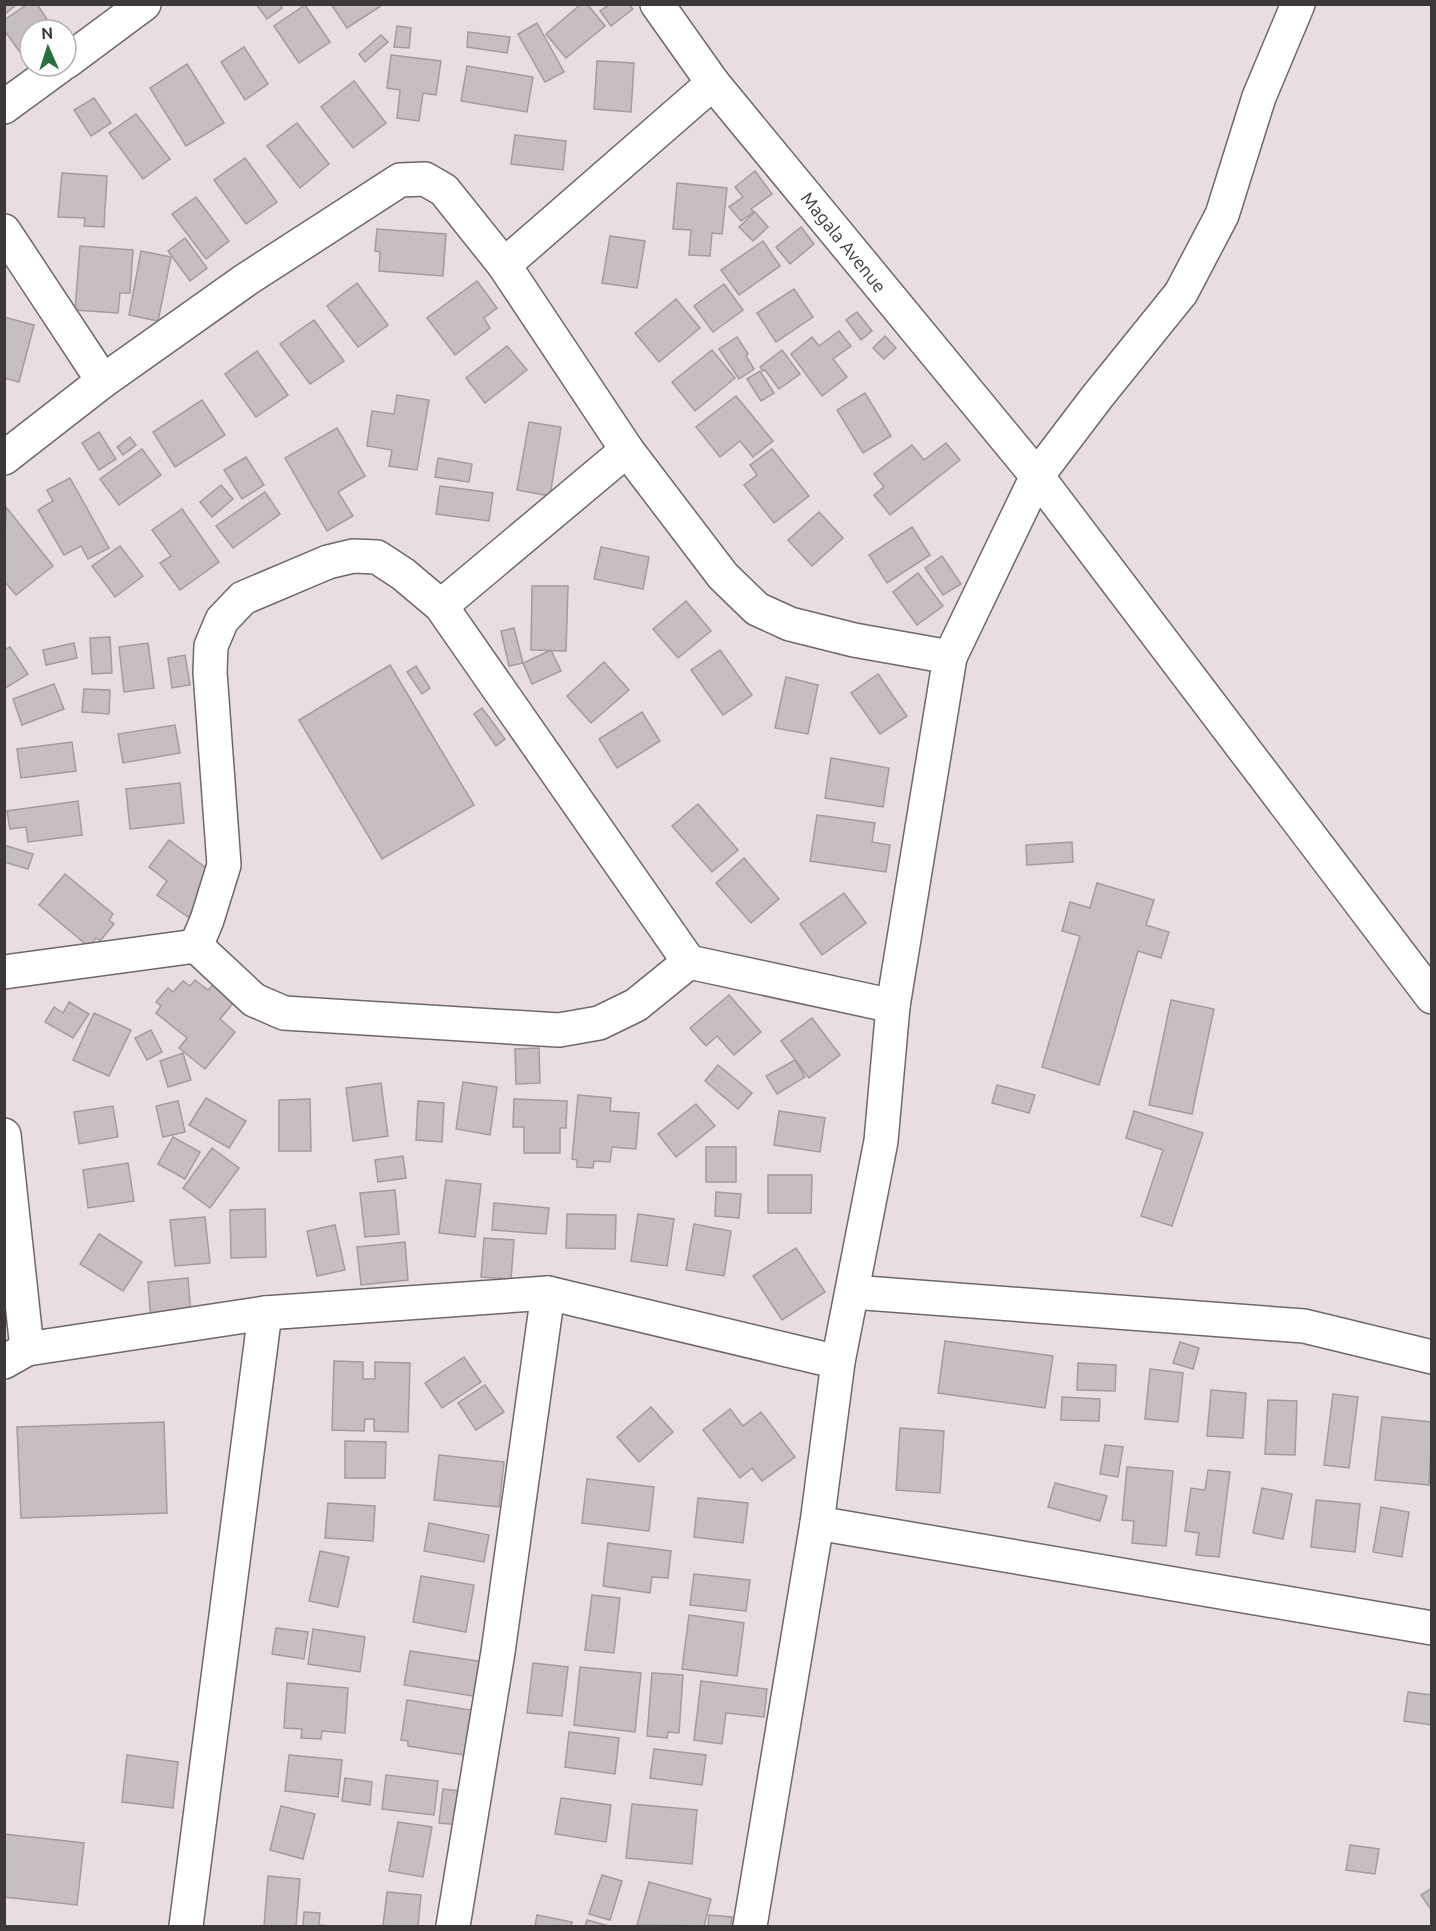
<svg xmlns="http://www.w3.org/2000/svg" width="1436" height="1931" font-family="Ubuntu,sans-serif">
	<rect width="100%" height="100%" fill="#e8dee0"/>
	<g fill="#c7bec0" stroke="#a49b9d" stroke-width="1.5">
		<path d="M4,4H17L4,15Z"/>
		<path d="M28,4H37L54,30H30V55L25,59L4,30V20Z"/>
		<path d="M256,4H280L282,8L267,19Z"/>
		<path d="M331,4H384L347,28Z"/>
		<path d="M581,4H587L605,26L566,58L546,34Z"/>
		<path d="M610,4H628L633,9L611,26L600,11Z"/>
		<path d="M305,5L330,42L299,63L274,26Z"/>
		<path d="M537,23L564,72L545,82L518,34Z"/>
		<path d="M397,26L411,28L409,48L394,47Z"/>
		<path d="M468,32L510,37L507,53L467,47Z"/>
		<path d="M381,35L388,42L365,62L359,54Z"/>
		<path d="M244,47L268,84L245,100L221,62Z"/>
		<path d="M391,55L441,61L436,95L423,93L419,121L397,118L400,90L387,88Z"/>
		<path d="M597,61L634,63L631,112L594,109Z"/>
		<path d="M187,64L224,123L186,146L150,88Z"/>
		<path d="M467,66L533,77L527,112L461,101Z"/>
		<path d="M354,81L386,123L353,148L321,107Z"/>
		<path d="M94,98L111,123L91,136L74,110Z"/>
		<path d="M136,114L170,159L143,179L109,133Z"/>
		<path d="M297,123L329,164L300,188L267,146Z"/>
		<path d="M515,135L566,141L563,170L511,164Z"/>
		<path d="M245,158L277,202L246,224L214,180Z"/>
		<path d="M755,171L772,194L751,209L754,212L741,221L729,207L743,197L735,187Z"/>
		<path d="M62,173L107,176L104,227L84,226L85,218L58,217Z"/>
		<path d="M677,183L727,188L722,234L712,233L710,256L689,255L691,230L673,229Z"/>
		<path d="M196,197L229,241L206,259L172,214Z"/>
		<path d="M755,212L768,227L753,241L739,227Z"/>
		<path d="M801,227L814,244L790,264L776,247Z"/>
		<path d="M377,229L446,234L443,276L379,271L380,252L375,251Z"/>
		<path d="M610,236L645,241L637,288L602,283Z"/>
		<path d="M185,238L207,268L190,281L168,251Z"/>
		<path d="M763,241L780,266L739,295L721,270Z"/>
		<path d="M80,246L133,250L130,293H120L118,313L75,310Z"/>
		<path d="M141,251L171,257L158,321L129,315Z"/>
		<path d="M477,281L497,308L484,318L490,328L455,355L427,318Z"/>
		<path d="M357,283L388,325L358,347L327,306Z"/>
		<path d="M724,284L743,310L713,332L694,306Z"/>
		<path d="M794,289L813,317L776,342L757,313Z"/>
		<path d="M676,299L700,328L659,362L635,333Z"/>
		<path d="M857,312L872,331L861,340L846,320Z"/>
		<path d="M4,317L34,325L19,382L4,378Z"/>
		<path d="M314,320L344,361L310,384L280,344Z"/>
		<path d="M839,331L851,346L833,359L847,377L822,396L791,354L812,337L819,346Z"/>
		<path d="M885,336L896,348L884,359L873,348Z"/>
		<path d="M737,337L748,354L746,356L754,369L739,379L719,349Z"/>
		<path d="M507,346L527,370L485,403L466,378Z"/>
		<path d="M712,350L735,378L695,411L672,382Z"/>
		<path d="M782,350L800,374L779,389L765,370L763,371L760,367Z"/>
		<path d="M257,351L288,395L256,417L225,374Z"/>
		<path d="M760,371L774,393L761,401L747,379Z"/>
		<path d="M865,393L891,436L863,453L837,410Z"/>
		<path d="M397,395L429,400L417,470L389,466L392,450L367,446L372,411L394,414Z"/>
		<path d="M736,396L773,441L753,457L740,441L720,457L696,427Z"/>
		<path d="M202,400L225,435L175,467L153,432Z"/>
		<path d="M529,422L561,427L550,496L517,490Z"/>
		<path d="M337,428L365,476L338,492L353,516L327,531L285,458Z"/>
		<path d="M99,432L116,459L99,470L82,443Z"/>
		<path d="M130,437L136,445L123,455L117,447Z"/>
		<path d="M946,443L960,460L890,515L874,495L884,487L874,474L912,445L924,460Z"/>
		<path d="M142,449L161,475L119,505L100,479Z"/>
		<path d="M772,449L809,496L774,523L744,485L757,475L750,465Z"/>
		<path d="M246,457L264,485L242,499L224,470Z"/>
		<path d="M438,458L472,464L469,482L435,477Z"/>
		<path d="M70,478L109,548L88,559L81,546L64,555L38,510L53,501L47,490Z"/>
		<path d="M221,485L233,499L212,517L200,502Z"/>
		<path d="M440,486L493,493L489,521L436,514Z"/>
		<path d="M265,492L280,514L233,548L216,526Z"/>
		<path d="M6,507L53,566L16,595L4,581Z"/>
		<path d="M182,509L219,562L180,590L160,563L171,556L152,530Z"/>
		<path d="M819,512L843,538L812,566L788,540Z"/>
		<path d="M912,527L930,555L887,583L869,555Z"/>
		<path d="M120,546L143,576L115,597L92,566Z"/>
		<path d="M601,547L649,557L643,589L594,579Z"/>
		<path d="M942,556L961,584L943,595L925,568Z"/>
		<path d="M918,573L943,606L917,625L893,592Z"/>
		<path d="M532,586H568L566,651L531,650Z"/>
		<path d="M686,601L711,631L678,658L653,629Z"/>
		<path d="M514,628L523,663L509,666L501,631Z"/>
		<path d="M110,637L112,673L92,674L90,638Z"/>
		<path d="M74,643L77,658L46,665L43,650Z"/>
		<path d="M148,643L154,688L124,692L119,647Z"/>
		<path d="M10,647L28,674L4,689V650Z"/>
		<path d="M551,650L561,671L532,684L523,663Z"/>
		<path d="M720,650L752,695L723,715L691,670Z"/>
		<path d="M185,655L190,685L172,688L168,658Z"/>
		<path d="M604,662L629,690L591,723L567,696Z"/>
		<path d="M390,665L474,805L382,859L299,720Z"/>
		<path d="M416,666L430,688L422,694L407,672Z"/>
		<path d="M878,674L907,716L880,734L851,693Z"/>
		<path d="M786,677L818,685L808,734L775,728Z"/>
		<path d="M54,684L64,709L22,725L13,699Z"/>
		<path d="M84,689L110,690L109,714L82,712Z"/>
		<path d="M482,708L505,739L496,746L474,714Z"/>
		<path d="M642,712L660,741L617,768L599,739Z"/>
		<path d="M175,725L180,753L123,763L118,734Z"/>
		<path d="M72,742L76,771L21,778L17,749Z"/>
		<path d="M831,758L889,768L883,807L825,798Z"/>
		<path d="M180,783L184,823L130,829L126,789Z"/>
		<path d="M78,801L82,835L28,842L26,827L10,829L7,811Z"/>
		<path d="M698,804L738,850L712,872L672,826Z"/>
		<path d="M817,815L875,823L872,842L890,845L886,872L810,861Z"/>
		<path d="M169,840L218,877L188,917L157,895L167,881L149,867Z"/>
		<path d="M1072,842L1073,862L1027,865L1026,845Z"/>
		<path d="M4,845L33,854L28,869L4,862Z"/>
		<path d="M744,858L779,899L751,923L716,883Z"/>
		<path d="M65,874L113,914L109,920L114,924L100,941L96,938L89,947L39,905Z"/>
		<path d="M1097,883L1154,900L1146,925L1169,932L1161,958L1138,951L1099,1085L1042,1067L1080,936L1062,931L1070,902L1090,908Z"/>
		<path d="M844,893L866,923L822,955L800,924Z"/>
		<path d="M195,980L208,990L213,985L234,1002L220,1019L235,1032L205,1069L179,1048L187,1038L156,1013L161,1006L156,1002L168,988L173,992L183,981L190,986Z"/>
		<path d="M729,995L761,1032L734,1055L717,1036L706,1046L690,1028Z"/>
		<path d="M1171,1000L1214,1009L1192,1114L1149,1105Z"/>
		<path d="M69,1002L89,1014L73,1038L45,1022L54,1007L63,1013Z"/>
		<path d="M94,1013L131,1030L109,1076L73,1060Z"/>
		<path d="M812,1018L840,1055L809,1078L781,1041Z"/>
		<path d="M151,1030L162,1052L147,1060L135,1038Z"/>
		<path d="M539,1048L540,1083L516,1084L515,1049Z"/>
		<path d="M183,1053L191,1080L168,1087L160,1061Z"/>
		<path d="M795,1060L805,1077L777,1094L766,1076Z"/>
		<path d="M718,1065L752,1093L738,1109L705,1081Z"/>
		<path d="M463,1082L497,1087L490,1135L456,1129Z"/>
		<path d="M381,1083L388,1136L353,1141L346,1088Z"/>
		<path d="M997,1085L1035,1095L1029,1113L992,1103Z"/>
		<path d="M578,1095L611,1098L610,1111L639,1113L636,1149L612,1147L610,1162L594,1161L593,1168L577,1167V1160L572,1159Z"/>
		<path d="M206,1098L246,1121L229,1148L189,1125Z"/>
		<path d="M310,1099L311,1151H279V1100Z"/>
		<path d="M514,1099L567,1101L566,1128H560V1153H524V1127H513Z"/>
		<path d="M178,1101L185,1132L163,1137L156,1106Z"/>
		<path d="M418,1101L444,1103L442,1142L416,1140Z"/>
		<path d="M696,1104L715,1126L676,1157L658,1134Z"/>
		<path d="M113,1106L118,1137L79,1144L74,1112Z"/>
		<path d="M779,1111L825,1118L820,1152L774,1145Z"/>
		<path d="M1134,1111L1203,1133L1172,1226L1141,1216L1163,1150L1126,1138Z"/>
		<path d="M173,1137L200,1152L185,1179L158,1164Z"/>
		<rect x="706" y="1147" width="30" height="35"/>
		<path d="M212,1148L239,1168L210,1208L183,1188Z"/>
		<path d="M403,1156L406,1178L378,1182L375,1160Z"/>
		<path d="M128,1163L134,1201L88,1208L83,1170Z"/>
		<path d="M768,1175H812L811,1213H768Z"/>
		<path d="M446,1180L481,1184L475,1237L439,1233Z"/>
		<path d="M395,1190L399,1234L365,1237L360,1193Z"/>
		<path d="M716,1192L741,1194L739,1218L715,1216Z"/>
		<path d="M494,1203L549,1208L546,1234L492,1230Z"/>
		<path d="M265,1209L266,1257L231,1258L230,1210Z"/>
		<path d="M567,1214L616,1215L615,1249L566,1248Z"/>
		<path d="M638,1214L674,1219L667,1266L631,1261Z"/>
		<path d="M205,1217L210,1263L175,1266L170,1220Z"/>
		<path d="M694,1224L731,1231L724,1276L686,1270Z"/>
		<path d="M335,1225L345,1270L317,1276L307,1231Z"/>
		<path d="M99,1234L142,1262L123,1291L80,1264Z"/>
		<path d="M484,1238L514,1240L511,1279L481,1277Z"/>
		<path d="M405,1242L408,1280L361,1285L357,1247Z"/>
		<path d="M796,1248L825,1292L782,1320L753,1276Z"/>
		<path d="M188,1278L191,1316L151,1320L148,1282Z"/>
		<path d="M945,1341L1053,1356L1045,1408L938,1393Z"/>
		<path d="M1180,1342L1199,1348L1193,1369L1173,1363Z"/>
		<path d="M464,1357L481,1382L442,1408L425,1383Z"/>
		<path d="M334,1361L363,1362V1379H375V1362L410,1363L408,1432L374,1431V1419H365L364,1431L332,1430Z"/>
		<path d="M1078,1363L1116,1365L1115,1391L1077,1390Z"/>
		<path d="M1150,1369L1183,1373L1178,1422L1145,1419Z"/>
		<path d="M485,1385L504,1412L476,1430L458,1403Z"/>
		<path d="M1211,1390L1246,1393L1243,1438L1207,1436Z"/>
		<path d="M1333,1394L1358,1397L1349,1468L1324,1465Z"/>
		<path d="M1062,1397L1100,1399L1099,1421L1061,1420Z"/>
		<path d="M1268,1400L1297,1401L1295,1455L1265,1454Z"/>
		<path d="M651,1407L673,1432L639,1462L617,1437Z"/>
		<path d="M730,1409L743,1426L761,1412L795,1457L762,1481L752,1468L740,1478L703,1430Z"/>
		<path d="M1382,1417L1432,1422L1429,1485L1375,1480Z"/>
		<path d="M164,1422L167,1513L21,1518L17,1427Z"/>
		<path d="M900,1428L944,1431L940,1493L896,1490Z"/>
		<path d="M345,1441L386,1442L385,1478H345Z"/>
		<path d="M1105,1445L1123,1447L1118,1477L1100,1474Z"/>
		<path d="M439,1455L504,1462L499,1507L434,1500Z"/>
		<path d="M1127,1467L1173,1471L1166,1546L1132,1543L1134,1521L1122,1520Z"/>
		<path d="M1208,1470L1230,1472L1219,1557L1196,1555L1199,1533L1185,1531L1191,1488L1205,1490Z"/>
		<path d="M587,1479L654,1487L649,1531L582,1523Z"/>
		<path d="M1055,1483L1107,1496L1100,1521L1048,1507Z"/>
		<path d="M1262,1488L1292,1494L1283,1539L1253,1533Z"/>
		<path d="M698,1498L748,1503L743,1543L694,1537Z"/>
		<path d="M1316,1500L1360,1504L1355,1552L1311,1547Z"/>
		<path d="M328,1503L375,1506L373,1541L325,1538Z"/>
		<path d="M1381,1507L1409,1512L1402,1557L1373,1552Z"/>
		<path d="M429,1523L489,1535L484,1562L424,1551Z"/>
		<path d="M608,1543L671,1551L668,1578L652,1577L650,1593L603,1586Z"/>
		<path d="M320,1551L349,1557L338,1607L309,1601Z"/>
		<path d="M694,1574L750,1580L746,1611L690,1605Z"/>
		<path d="M421,1576L474,1585L466,1632L413,1622Z"/>
		<path d="M592,1595L620,1598L614,1653L585,1650Z"/>
		<path d="M689,1615L744,1623L737,1676L682,1669Z"/>
		<path d="M276,1628L308,1632L304,1659L272,1654Z"/>
		<path d="M313,1629L365,1637L360,1672L308,1664Z"/>
		<path d="M410,1651L484,1662L479,1697L404,1685Z"/>
		<path d="M533,1663L568,1667L562,1716L527,1713Z"/>
		<path d="M580,1667L641,1673L635,1732L574,1725Z"/>
		<path d="M652,1673L683,1675L679,1733L668,1732L667,1738L647,1736Z"/>
		<path d="M701,1681L767,1689L764,1717L726,1713L722,1744L694,1740Z"/>
		<path d="M287,1683L348,1688L345,1733L322,1731L321,1739L301,1738L302,1729L284,1728Z"/>
		<path d="M1408,1692L1432,1695V1725L1404,1721Z"/>
		<path d="M407,1700L477,1711L470,1756L408,1746V1741L401,1740Z"/>
		<path d="M569,1732L619,1738L615,1774L565,1767Z"/>
		<path d="M654,1749L706,1755L702,1785L650,1778Z"/>
		<path d="M127,1755L178,1762L173,1808L122,1802Z"/>
		<path d="M289,1755L342,1760L338,1797L285,1791Z"/>
		<path d="M386,1775L438,1781L434,1815L382,1809Z"/>
		<path d="M345,1778L372,1782L370,1805L342,1801Z"/>
		<path d="M443,1789L476,1793L472,1826L439,1823Z"/>
		<path d="M561,1798L611,1805L606,1842L555,1834Z"/>
		<path d="M632,1804L697,1810L692,1864L626,1858Z"/>
		<path d="M281,1806L315,1814L303,1859L270,1850Z"/>
		<path d="M398,1822L432,1827L423,1877L389,1871Z"/>
		<path d="M4,1834L84,1843L77,1905L4,1897Z"/>
		<path d="M1350,1845L1379,1849L1375,1874L1346,1870Z"/>
		<path d="M602,1875L622,1881L610,1920L589,1914Z"/>
		<path d="M268,1876L300,1879L296,1926H264Z"/>
		<path d="M649,1882L711,1899L704,1926L637,1925Z"/>
		<path d="M1432,1888V1911L1421,1895Z"/>
		<path d="M387,1892L421,1895L418,1926H383Z"/>
		<path d="M304,1912L320,1913L319,1925L332,1926H303Z"/>
		<path d="M537,1915L572,1922L571,1926H535Z"/>
		<path d="M709,1915L732,1917L731,1924L742,1925L741,1926H708Z"/>
		<path d="M587,1920L609,1926H585Z"/>
	</g>
	<g fill="none" stroke-linecap="round" stroke-linejoin="round">
		<g stroke="#6f6769" stroke-width="36">
			<g id="street">
				<path d="M657,4L713,83L1037,476L1432,997"/>
				<path d="M66,62L144,4"/>
				<path d="M4,107L60,66"/>
				<path d="M4,231L103,381"/>
				<path d="M504,265L713,83"/>
				<path d="M4,458L103,381L247,279L400,180L425,179L444,190L504,265L627,450L723,576L757,609L790,624L854,640L950,657"/>
				<path d="M441,606L627,450"/>
				<path d="M196,946L207,920L224,865L210,672L211,646L222,620L243,598L328,562L353,556L377,557L403,574L441,606L689,962L893,1006"/>
				<path d="M196,946L254,1000L284,1013L559,1030L599,1023L636,1005L689,962"/>
				<path d="M4,972L196,946"/>
				<path d="M4,1135L27,1349"/>
				<path d="M852,1292L1304,1326L1432,1357"/>
				<path d="M4,1362L27,1349L265,1313L548,1293L838,1362"/>
				<path d="M817,1523L1432,1628"/>
				<path d="M186,1926L265,1313"/>
				<path d="M453,1926L498,1652L548,1293"/>
				<path d="M750,1926L817,1523L838,1362L881,1141L893,1006L950,657L1037,476L1097,397L1181,293L1222,215L1259,97L1298,4"/>
			</g>
		</g>
		<use href="#street" stroke="#fff" stroke-width="33"/>
	</g>
	<g text-anchor="middle" dominant-baseline="central" stroke-width="6" stroke-linejoin="round" paint-order="stroke">
		<g font-size="18" fill="#3c3839" stroke="#fff">
			<text transform="translate(844 242) rotate(51)">Magala Avenue</text>
		</g>
	</g>
	<rect width="1436" height="1931" fill="none" stroke="#3c3839" stroke-width="12"/>
	<g transform="translate(48 48) rotate(357)"><circle r="28" fill="#ffffff" stroke="#b1afb0" stroke-width="1.5"/>
	<path d="M0-4.5L10 22L0 15L-10 22Z" fill="#28713f"/>
	<text y="-9" font-size="16" font-weight="bold" text-anchor="middle" fill="#3c3839">N</text>
	</g>
</svg>
